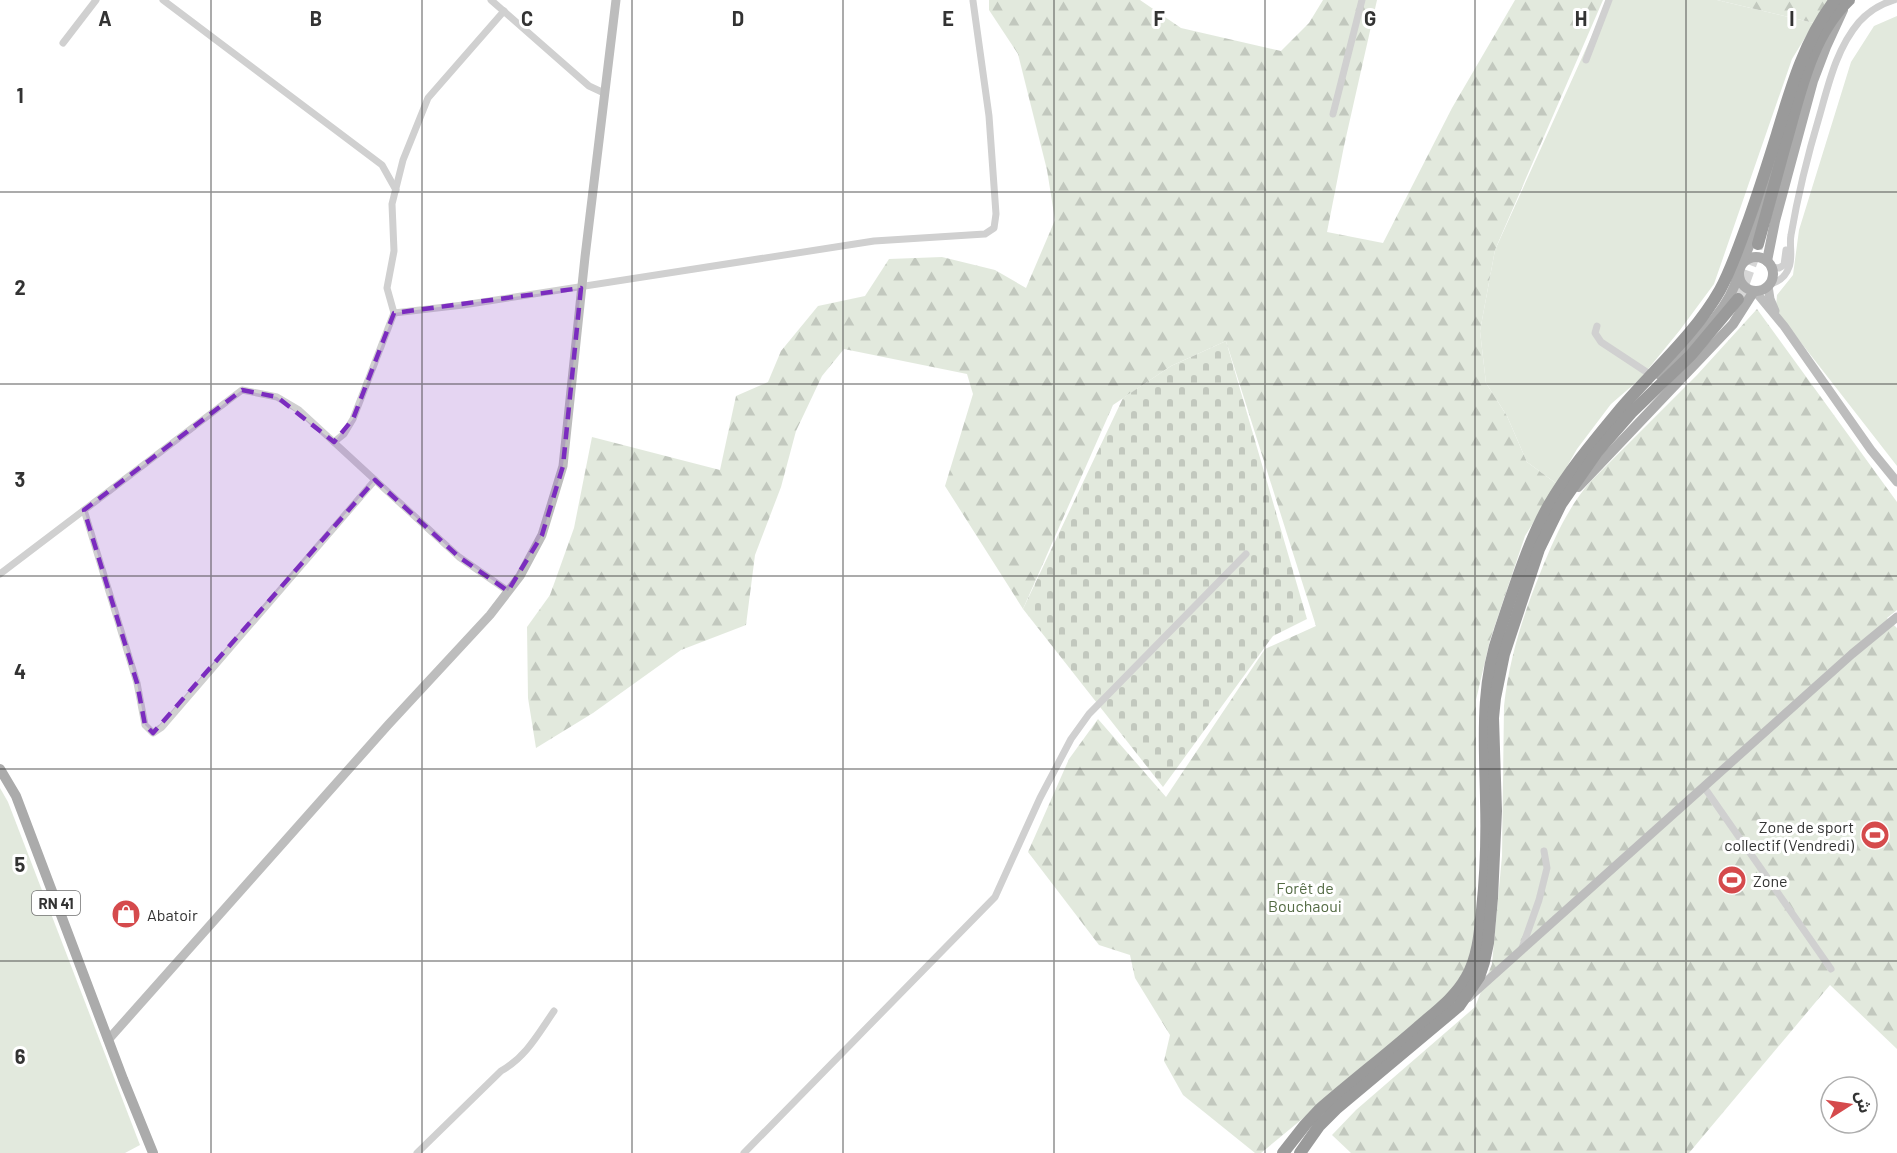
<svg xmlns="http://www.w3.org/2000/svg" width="1897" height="1153" font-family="Barlow,'Noto Sans Arabic',sans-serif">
	<defs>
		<pattern id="forest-firs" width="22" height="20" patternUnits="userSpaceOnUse" patternTransform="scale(1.5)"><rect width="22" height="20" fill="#e2e9dd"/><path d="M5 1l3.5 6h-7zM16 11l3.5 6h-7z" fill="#c2c8be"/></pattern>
		<pattern id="cemetery-stones" width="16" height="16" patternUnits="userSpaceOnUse" patternTransform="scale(1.5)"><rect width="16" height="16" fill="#e2e9dd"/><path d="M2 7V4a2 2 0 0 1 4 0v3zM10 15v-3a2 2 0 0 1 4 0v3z" fill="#c2c8be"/></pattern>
	</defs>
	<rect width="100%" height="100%" fill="#fff"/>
	<g fill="#e2e9dd">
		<path d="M1608,0H1717L1814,23L1792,59L1714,284L1680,330L1640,379L1611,404L1577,449L1557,484L1527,462L1507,416L1486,383L1480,331L1495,250Z"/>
		<path d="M1897,16V466L1781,317L1776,306L1777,295L1793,275L1799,230L1851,62L1874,26Z"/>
		<path d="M0,788L8,802L140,1145L125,1153H0Z"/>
	</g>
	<g fill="url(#forest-firs)">
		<path d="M989,0H1140L1181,28L1281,51L1309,23L1323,0H1377L1344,146L1327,232L1383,243L1452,108L1515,0H1603L1495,250L1480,331L1486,383L1507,416L1527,462L1557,484L1525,536L1490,640L1476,700V934L1470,963L1452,990L1419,1023L1261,1153H1255L1183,1095L1164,1061L1170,1035L1135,978L1130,955L1099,945L1028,852L1069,759L1098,719L1166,797L1265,649L1316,626L1226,341L1171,366L1113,405L1023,609L945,486L973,394L967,374L844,349L822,376L796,431L781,487L755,555L746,625L681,650L593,713L536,748L528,698L527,627L550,595L574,528L592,437L720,470L736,396L768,382L781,351L818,306L865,296L889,259L942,257L995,270L1026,288L1055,220L1047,170L1018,54L989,10Z"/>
		<path d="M1717,0H1831L1814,23Z"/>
		<path d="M1757,309L1897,502V610L1887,618L1897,628V1049L1830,985L1689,1153H1351L1332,1135L1356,1110L1475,1007L1492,964L1502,856L1504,706C1509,659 1523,615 1541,571C1554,539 1567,509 1590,482L1697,375Z"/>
	</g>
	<path fill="url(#cemetery-stones)" d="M1226,341L1307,619L1273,636L1163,787L1023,609L1123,398L1171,366Z"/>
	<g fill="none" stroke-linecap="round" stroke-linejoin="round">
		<path stroke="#d6d6d6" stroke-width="12" stroke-dasharray="12 6" stroke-linecap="butt" d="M1738,299L1758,244"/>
		<g stroke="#d0d0d0" stroke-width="7">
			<path d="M163,0L382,165L396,190"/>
			<path d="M491,0L589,86L604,93"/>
			<path d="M504,11L428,98L403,160L392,204L394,251L387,288L394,313L463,305L874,241L985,234L994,228L996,214L989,116L973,1"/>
			<path d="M63,43L96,0"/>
			<path d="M1586,60L1609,0"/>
			<path d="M1333,114L1362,0"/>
			<path d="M1771,267L1779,268L1784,265L1786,250"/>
			<path d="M1769,284C1779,282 1786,276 1789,267C1793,257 1789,245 1791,235C1798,194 1808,154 1820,114C1829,82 1837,48 1859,22C1869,11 1881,4 1894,0"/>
			<path d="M1597,326L1595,333L1601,342L1651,375"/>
			<path d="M334,442L344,434L353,419L394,313"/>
			<path d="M84,510L137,683L145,725L153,733L162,727L375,480L459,557L508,591"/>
			<path d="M0,574L242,390L277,397L299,410L375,480"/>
			<path d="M1704,787L1831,969"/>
			<path d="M1522,948L1539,900L1547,868L1544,851"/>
			<path d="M417,1153L501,1071C526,1057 538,1034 554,1011"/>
			<path d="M744,1153L995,897L1040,798L1071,739L1089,714L1246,554"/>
		</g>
		<g stroke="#bdbdbd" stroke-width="9">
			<path d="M1768,286L1770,299L1775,311"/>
			<path d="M1755,291L1784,326L1871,450L1897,482"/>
			<path d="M1468,998L1852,654L1897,617"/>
			<path d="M108,1040L388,725L490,615L520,576L542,535L563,466L585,257L616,0"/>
		</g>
		<g stroke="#ababab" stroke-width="10">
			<circle cx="1756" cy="274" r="17"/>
			<path d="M1767,261L1775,221L1813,81L1826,47L1843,10"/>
			<path d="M1741,265L1753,237L1777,152"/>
			<path d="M1660,375C1687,346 1728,315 1738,275"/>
			<path d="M1578,487L1733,324L1754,291"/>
			<path d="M0,769L16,796L123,1079L153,1153"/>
		</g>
		<g stroke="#9a9a9a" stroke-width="12">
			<path d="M1758,244C1767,210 1777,176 1786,142C1800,94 1811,36 1849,0"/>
			<path d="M1283,1153L1305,1125L1319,1110C1351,1082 1385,1056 1417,1028C1434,1013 1455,998 1466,978C1478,958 1480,932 1482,910C1486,873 1487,837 1486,801C1485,743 1480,686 1500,630C1513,591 1529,540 1549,505C1568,472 1593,442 1617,413C1651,372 1694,336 1720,290C1732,268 1740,243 1749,219C1759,191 1768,163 1777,134C1791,87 1805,39 1835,0"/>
			<path d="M1300,1153L1319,1126L1336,1109L1459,1006L1479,977L1484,962L1488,943L1492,898L1496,811L1493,718L1495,698L1504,654L1539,549L1561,504L1597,452L1631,413L1691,355L1738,299"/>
		</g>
	</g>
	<path fill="#7b2cbf" fill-opacity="0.2" stroke="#7b2cbf" stroke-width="4.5" stroke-dasharray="12 8" stroke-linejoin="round" d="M581,288L563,466L542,535L508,591L459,557L375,480L153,733L145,725L137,683L84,510L242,390L277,397L334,442L353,419L394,313Z"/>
	<path fill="none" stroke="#333" stroke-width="1.5" stroke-opacity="0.55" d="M211,0V1153M422,0V1153M632,0V1153M843,0V1153M1054,0V1153M1265,0V1153M1475,0V1153M1686,0V1153M0,192H1897M0,384H1897M0,576H1897M0,769H1897M0,961H1897"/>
	<defs>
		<g id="stadium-disc" transform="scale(1.5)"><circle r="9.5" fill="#d54a4c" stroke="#fff"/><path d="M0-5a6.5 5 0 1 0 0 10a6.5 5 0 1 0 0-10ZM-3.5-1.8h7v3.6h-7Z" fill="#fff"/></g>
		<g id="shop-disc" transform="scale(1.5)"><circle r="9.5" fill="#d54a4c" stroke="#fff"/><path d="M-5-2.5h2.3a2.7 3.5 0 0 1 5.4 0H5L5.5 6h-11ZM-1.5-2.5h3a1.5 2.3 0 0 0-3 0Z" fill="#fff"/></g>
	</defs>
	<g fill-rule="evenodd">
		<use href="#stadium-disc" x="1875" y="835"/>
		<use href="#stadium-disc" x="1732" y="880"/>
		<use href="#shop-disc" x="126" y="914"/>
	</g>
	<g text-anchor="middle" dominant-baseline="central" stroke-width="6" stroke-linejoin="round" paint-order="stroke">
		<rect fill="#fff" stroke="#707070" stroke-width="1.5" x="32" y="891" width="48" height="24" rx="4.5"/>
		<g font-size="15" font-weight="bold" fill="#333">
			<text x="56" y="903">RN 41</text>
		</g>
		<g font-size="16" fill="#333" stroke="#fff" text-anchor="start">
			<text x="1854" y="826" text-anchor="end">Zone de sport<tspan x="1854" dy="18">collectif (Vendredi)</tspan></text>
			<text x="1753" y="880">Zone</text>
			<text x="147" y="914">Abatoir</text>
		</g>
		<g font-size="16" fill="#546b44" stroke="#fff">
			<text x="1305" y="887">Forêt de<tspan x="1305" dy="18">Bouchaoui</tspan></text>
		</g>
	</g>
	<g font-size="20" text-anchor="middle" font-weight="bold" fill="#333" stroke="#fff" stroke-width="6" stroke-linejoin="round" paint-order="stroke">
		<text x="105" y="26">A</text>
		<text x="316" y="26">B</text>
		<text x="527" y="26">C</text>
		<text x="738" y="26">D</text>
		<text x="948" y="26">E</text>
		<text x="1159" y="26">F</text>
		<text x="1370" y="26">G</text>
		<text x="1581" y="26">H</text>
		<text x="1792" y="26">I</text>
		<text x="20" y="103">1</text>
		<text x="20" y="295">2</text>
		<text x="20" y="487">3</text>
		<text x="20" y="679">4</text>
		<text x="20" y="872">5</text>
		<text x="20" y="1064">6</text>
	</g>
	<g transform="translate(1849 1105) rotate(78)"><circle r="28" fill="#ffffff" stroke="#adadad" stroke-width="1.5"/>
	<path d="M0-4.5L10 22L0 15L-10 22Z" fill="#d54a4c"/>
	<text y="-9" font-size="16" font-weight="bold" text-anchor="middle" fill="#333333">ش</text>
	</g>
</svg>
